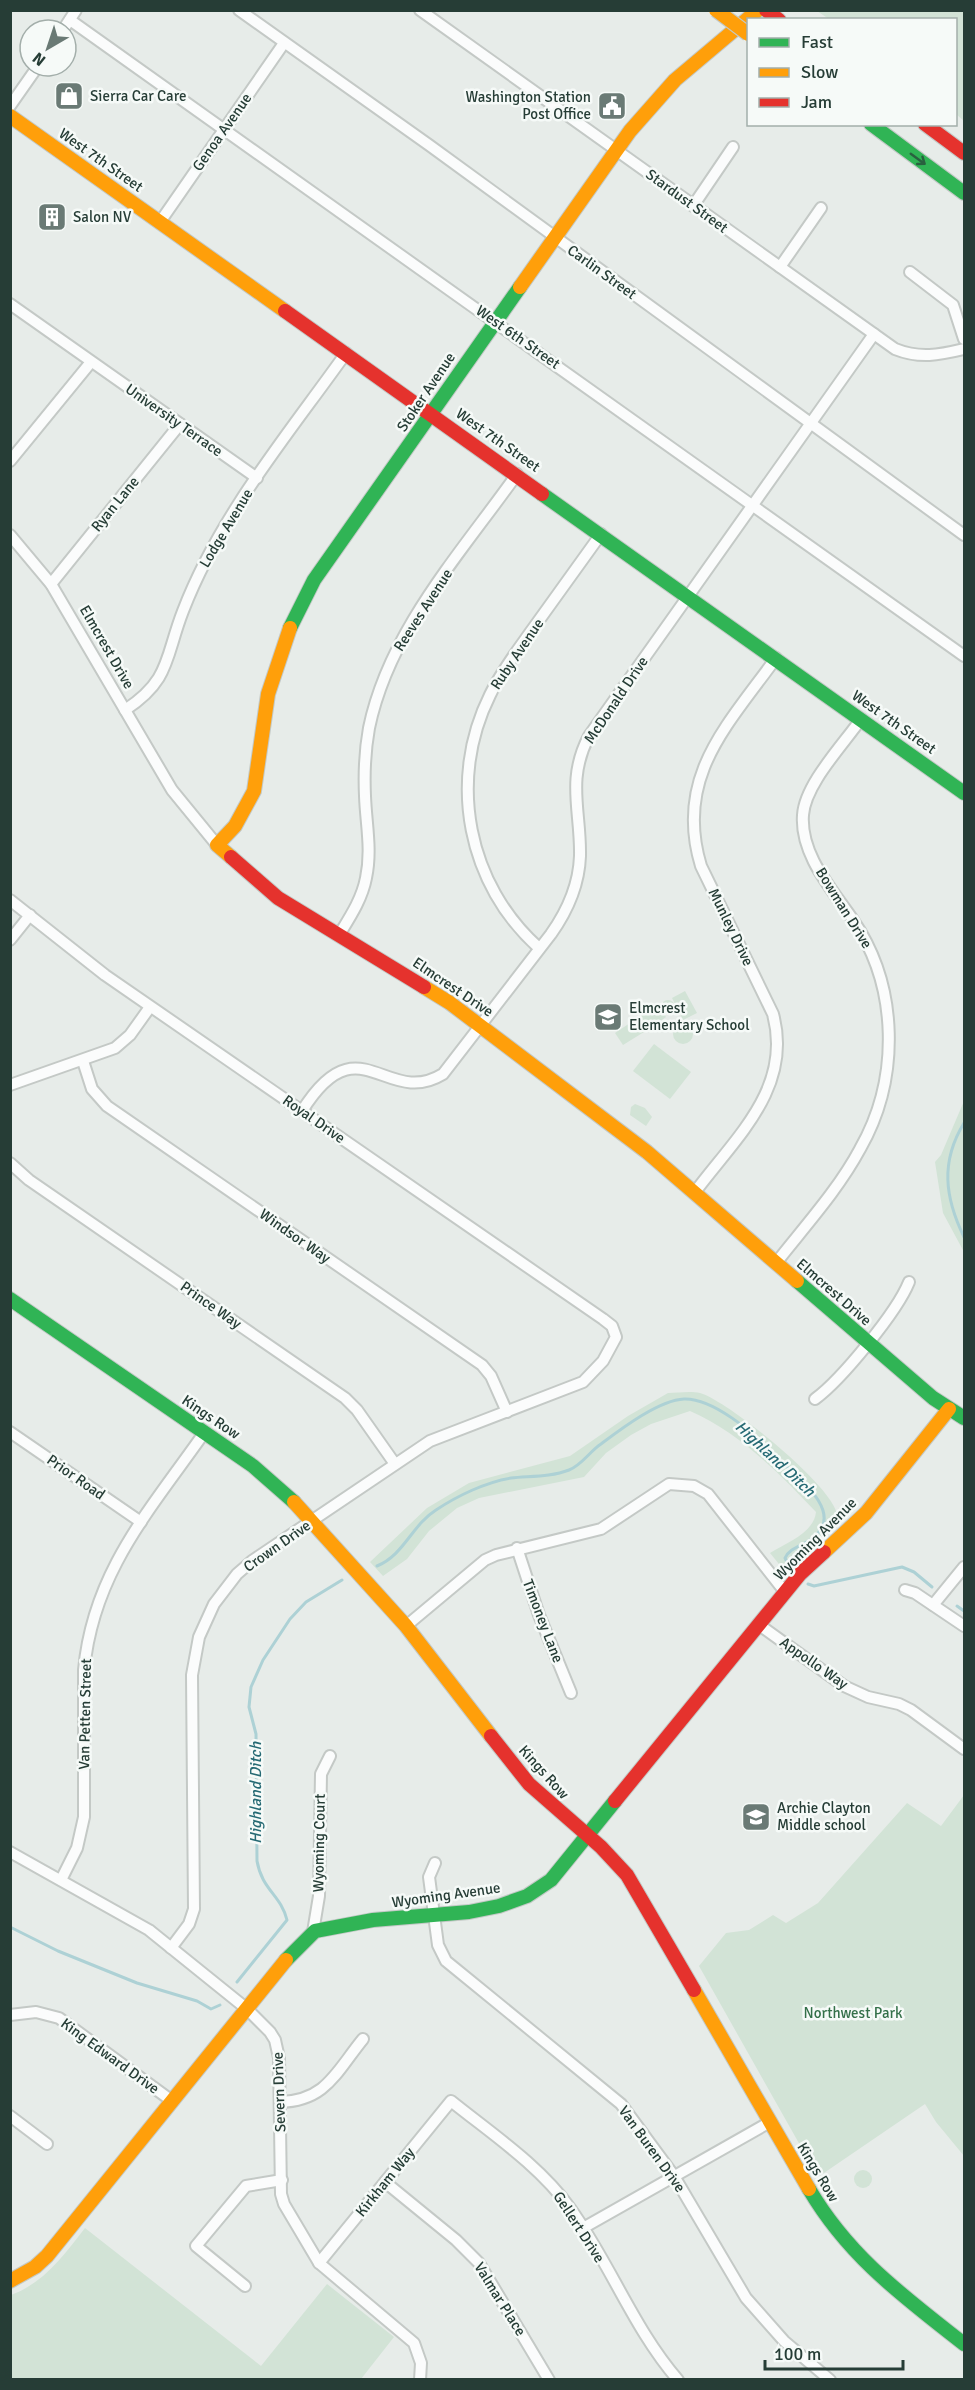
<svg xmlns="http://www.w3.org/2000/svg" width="975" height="2390" font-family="Signika,sans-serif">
	<rect width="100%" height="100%" fill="#e7ece9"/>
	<g fill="#d2e3d6">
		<path d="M817,11H964V121L956,114V20L829,19Z"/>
		<path d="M685,991L697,1013L683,1020L672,998Z"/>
		<circle cx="668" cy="1007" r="7"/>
		<path d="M658,1005L666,1017L646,1031L637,1019Z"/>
		<path d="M636,1019L644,1032L623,1045L615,1033Z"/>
		<circle cx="683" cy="1034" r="10"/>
		<path d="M654,1044L691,1072L670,1099L633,1071Z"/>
		<path d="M964,1101V1252L943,1213L935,1162L941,1155Z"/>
		<path d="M635,1104L645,1108L652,1117L646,1126L630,1115L631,1107Z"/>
		<path d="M668,1393C677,1393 690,1391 700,1393C727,1400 840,1491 837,1517C836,1534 800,1556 786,1568L783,1569L770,1553C786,1543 814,1533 816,1512C779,1473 740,1433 690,1411L651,1424L631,1435L606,1453L584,1477L479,1498L457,1508L429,1531L407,1559L383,1576L370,1562L427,1508L469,1483L570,1456L628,1416Z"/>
		<path d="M964,1795V2156L936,2122L925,2104L818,2177L699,1966L726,1933L749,1930L773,1915L786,1923L818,1903L907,1803L941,1826Z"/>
		<circle cx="863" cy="2179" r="9"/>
		<path d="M85,2228L261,2366L327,2284L394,2337L361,2379H11V2295C44,2283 64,2255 85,2228Z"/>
	</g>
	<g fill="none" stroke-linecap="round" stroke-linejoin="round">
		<g stroke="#add1d5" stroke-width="3">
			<path d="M964,1123C940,1162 945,1198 964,1237"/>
			<path d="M377,1566C404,1555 412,1525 436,1510C457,1496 486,1482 511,1478C530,1476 551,1477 569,1470C582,1465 590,1451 601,1444C621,1429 659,1400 684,1399C713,1398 754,1433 772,1453C791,1473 847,1510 814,1537C805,1545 790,1547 785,1558L789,1566"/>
			<path d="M808,1584L814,1586L902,1567L914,1572L932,1587"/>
			<path d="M957,1606L964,1611"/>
			<path d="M10,1927L58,1951L137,1983L197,2001L211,2009L220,2005"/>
			<path d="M237,1982L287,1920C281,1895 262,1890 257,1861L256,1734L249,1707L251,1687L263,1660L290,1619L306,1602L342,1580"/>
		</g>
		<g stroke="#c4c9c6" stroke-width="14">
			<g id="street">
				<path d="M239,10L429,145L964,535"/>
				<path d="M420,10L895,349C920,359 939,355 964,349"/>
				<path d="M70,20L964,656"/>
				<path d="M63,30L76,10"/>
				<path d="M10,106L38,66"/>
				<path d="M693,206L733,147"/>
				<path d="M160,222L284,43"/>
				<path d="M780,267L821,208"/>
				<path d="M910,272L953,305L964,339"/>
				<path d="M10,304L257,478"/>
				<path d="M10,461L91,362"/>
				<path d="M10,535L51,584L172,790L217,845"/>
				<path d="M51,584L180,424"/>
				<path d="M125,710C171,680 165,657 183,611C220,515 287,436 346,353"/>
				<path d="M10,900L105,975L603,1319L612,1326L616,1337L603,1361L583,1382L430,1441L252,1561L237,1574L214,1604L199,1637L192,1675L194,1909L189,1924L171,1948"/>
				<path d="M339,935C350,917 362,899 366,878C372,850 366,824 365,796C364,774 365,750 369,728C389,631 461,553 517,474"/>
				<path d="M10,940L30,915"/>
				<path d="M539,948C468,885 447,781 490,695C501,672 517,651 532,630C555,598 578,566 601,534"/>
				<path d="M83,1061L92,1089L107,1106L482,1365L491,1376L507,1412"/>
				<path d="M10,1085L115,1048L130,1035L150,1007"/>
				<path d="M302,1111C359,1020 386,1109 443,1074L551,934C568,910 579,885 580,856C581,811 566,780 589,736L874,334"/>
				<path d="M10,1163L29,1180L345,1398L357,1410L395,1464"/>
				<path d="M695,1192C736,1137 793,1088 773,1014L701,866C674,777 727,726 776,658"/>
				<path d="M776,1263C805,1226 838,1190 860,1149C900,1079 899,987 853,920C832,889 800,855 803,815C805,784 843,745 861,719"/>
				<path d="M815,1399C841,1380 897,1312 909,1282"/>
				<path d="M10,1432L141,1522"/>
				<path d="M517,1548L539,1615L571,1693"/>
				<path d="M905,1590L915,1593L964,1626"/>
				<path d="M933,1605L964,1567"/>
				<path d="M758,1624L844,1686L868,1697L899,1704L911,1710L964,1749"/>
				<path d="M406,1626L485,1560L496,1555L601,1529L669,1484L694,1486L708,1494L785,1592"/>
				<path d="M10,1852L149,1930L247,2009L270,2032L275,2040L279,2058L281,2194L284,2204L319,2263L414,2343L421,2363L420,2380"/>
				<path d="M435,1863L429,1877L438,1945L446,1961L621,2104L674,2176L746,2298L784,2341L830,2380"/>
				<path d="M61,1880L77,1848L84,1817V1670C93,1572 150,1510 204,1433"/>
				<path d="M313,1932L319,1896L321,1774L330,1756"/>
				<path d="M10,2015L36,2012L59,2018L172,2101"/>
				<path d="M280,2102C326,2101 336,2072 363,2039"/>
				<path d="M10,2116L47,2144"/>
				<path d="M385,2182L456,2240L479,2263L549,2380"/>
				<path d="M583,2228L770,2122"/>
				<path d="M319,2263L451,2101C492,2134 539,2165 570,2208C610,2263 633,2328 678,2380"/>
				<path d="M245,2286L196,2246L246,2186L282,2180"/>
			</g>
		</g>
		<g stroke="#c3c9c6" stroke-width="16">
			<g id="fast">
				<path d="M871,124L964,193"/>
				<path d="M542,494L964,793"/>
				<path d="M290,628L314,580L520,287"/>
				<path d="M797,1281L933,1398L964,1418"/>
				<path d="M10,1299L253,1466L294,1502"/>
				<path d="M286,1960L315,1931L373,1920L469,1912L499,1906L527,1896L551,1880L615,1801"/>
				<path d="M809,2189C849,2257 903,2296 964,2344"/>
			</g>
		</g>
		<g stroke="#c3c9c6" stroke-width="16">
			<g id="slow">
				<path d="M10,116L285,311"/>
				<path d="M520,287L630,131L675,80L758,10"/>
				<path d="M231,857L217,845L235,826L254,791L268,694L290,628"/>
				<path d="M424,987L450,1003L647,1152L797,1281"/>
				<path d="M294,1502L406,1626L491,1736"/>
				<path d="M824,1552L866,1513L949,1409"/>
				<path d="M694,1990L809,2189"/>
				<path d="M10,2281L35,2267L47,2256L286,1960"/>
			</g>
		</g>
		<g stroke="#c3c9c6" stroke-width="16">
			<g id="jam">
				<path d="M766,10L779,20"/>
				<path d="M925,124L964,153"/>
				<path d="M285,311L542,494"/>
				<path d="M231,857L278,898L424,987"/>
				<path d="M491,1736L529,1784L601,1847L627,1875L694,1990"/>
				<path d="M615,1801L800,1574L824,1552"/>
			</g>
		</g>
		<use href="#street" stroke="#fbfcfc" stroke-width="10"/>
		<use href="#fast" stroke="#30b455" stroke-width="14"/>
		<use href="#slow" stroke="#ff9f0a" stroke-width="14"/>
		<use href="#jam" stroke="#e5322d" stroke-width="14"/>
		<g stroke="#c3cac7" stroke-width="16" stroke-linecap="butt">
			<path id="slow-bridge" d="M716,10L748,34"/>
		</g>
		<use href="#slow-bridge" stroke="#ff9f0a" stroke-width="14"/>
	</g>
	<defs><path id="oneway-shaft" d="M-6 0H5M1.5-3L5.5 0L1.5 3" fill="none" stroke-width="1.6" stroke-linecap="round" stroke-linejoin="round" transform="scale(1.5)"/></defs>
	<use stroke="#29613f" href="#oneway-shaft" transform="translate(918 159) rotate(36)"/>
	<defs>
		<g id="shop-square" transform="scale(1.5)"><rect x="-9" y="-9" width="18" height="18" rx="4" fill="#6a7a75" stroke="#f6faf8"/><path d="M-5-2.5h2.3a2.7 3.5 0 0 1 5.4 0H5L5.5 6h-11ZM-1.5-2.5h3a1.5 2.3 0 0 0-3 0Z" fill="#fff"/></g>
		<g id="civic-square" transform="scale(1.5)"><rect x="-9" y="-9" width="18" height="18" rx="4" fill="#6a7a75" stroke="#f6faf8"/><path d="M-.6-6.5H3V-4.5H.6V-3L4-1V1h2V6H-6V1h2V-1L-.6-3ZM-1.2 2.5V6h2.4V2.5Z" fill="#fff"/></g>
		<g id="building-square" transform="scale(1.5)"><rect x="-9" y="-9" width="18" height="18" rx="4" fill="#6a7a75" stroke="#f6faf8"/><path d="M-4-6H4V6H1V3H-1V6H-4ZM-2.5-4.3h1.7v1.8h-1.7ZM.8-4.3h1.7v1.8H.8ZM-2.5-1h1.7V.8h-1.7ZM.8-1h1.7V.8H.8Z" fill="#fff"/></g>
		<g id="school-square" transform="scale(1.5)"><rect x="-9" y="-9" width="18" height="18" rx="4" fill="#6a7a75" stroke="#f6faf8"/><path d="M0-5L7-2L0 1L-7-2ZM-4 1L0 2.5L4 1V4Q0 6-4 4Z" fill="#fff"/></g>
	</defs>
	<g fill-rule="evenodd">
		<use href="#shop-square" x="69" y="96"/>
		<use href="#civic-square" x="612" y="106"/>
		<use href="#building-square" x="52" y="217"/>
		<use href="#school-square" x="608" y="1017"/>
		<use href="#school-square" x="756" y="1817"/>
	</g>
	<g text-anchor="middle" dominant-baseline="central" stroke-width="5" stroke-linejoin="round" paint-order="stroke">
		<g font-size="15" fill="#263d36" stroke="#f6faf8" text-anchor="start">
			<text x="90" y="96">Sierra Car Care</text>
			<text x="591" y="97" text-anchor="end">Washington Station<tspan x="591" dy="17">Post Office</tspan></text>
			<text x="73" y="217">Salon NV</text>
			<text x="629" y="1008">Elmcrest<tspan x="629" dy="17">Elementary School</tspan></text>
			<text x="777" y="1808">Archie Clayton<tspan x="777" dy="17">Middle school</tspan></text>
		</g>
		<g font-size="15" fill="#263d36" stroke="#f6faf8">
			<text transform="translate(222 132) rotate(-55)">Genoa Avenue</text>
			<text transform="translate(101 160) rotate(35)">West 7th Street</text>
			<text transform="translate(687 201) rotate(36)">Stardust Street</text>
			<text transform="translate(602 272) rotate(36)">Carlin Street</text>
			<text transform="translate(518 337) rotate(35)">West 6th Street</text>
			<text transform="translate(426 392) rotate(-56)">Stoker Avenue</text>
			<text transform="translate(174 420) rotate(35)">University Terrace</text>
			<text transform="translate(498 440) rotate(35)">West 7th Street</text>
			<text transform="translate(115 504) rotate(-51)">Ryan Lane</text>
			<text transform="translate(226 528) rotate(-59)">Lodge Avenue</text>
			<text transform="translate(423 610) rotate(-57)">Reeves Avenue</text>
			<text transform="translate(107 647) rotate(60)">Elmcrest Drive</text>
			<text transform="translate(517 654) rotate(-56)">Ruby Avenue</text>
			<text transform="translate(616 700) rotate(-56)">McDonald Drive</text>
			<text transform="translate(894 722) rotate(35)">West 7th Street</text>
			<text transform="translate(844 908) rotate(58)">Bowman Drive</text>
			<text transform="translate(731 927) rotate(64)">Munley Drive</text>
			<text transform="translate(453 987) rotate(34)">Elmcrest Drive</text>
			<text transform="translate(314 1119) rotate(35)">Royal Drive</text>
			<text transform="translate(295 1236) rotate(35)">Windsor Way</text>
			<text transform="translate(834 1292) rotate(41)">Elmcrest Drive</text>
			<text transform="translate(211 1305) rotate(35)">Prince Way</text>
			<text transform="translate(211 1417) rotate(34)">Kings Row</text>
			<text transform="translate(76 1477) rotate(35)">Prior Road</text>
			<text transform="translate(815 1539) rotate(-45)">Wyoming Avenue</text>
			<text transform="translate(277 1546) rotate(-35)">Crown Drive</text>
			<text transform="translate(543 1621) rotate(69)">Timoney Lane</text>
			<text transform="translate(814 1663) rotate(35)">Appollo Way</text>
			<text transform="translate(85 1714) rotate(-89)">Van Petten Street</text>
			<text transform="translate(544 1772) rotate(48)">Kings Row</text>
			<text transform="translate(319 1843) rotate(-89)">Wyoming Court</text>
			<text transform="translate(446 1895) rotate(-8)">Wyoming Avenue</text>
			<text transform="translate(110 2056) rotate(36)">King Edward Drive</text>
			<text transform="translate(279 2092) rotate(-92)">Severn Drive</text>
			<text transform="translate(652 2149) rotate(54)">Van Buren Drive</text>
			<text transform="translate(818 2172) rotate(59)">Kings Row</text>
			<text transform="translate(385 2182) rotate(-51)">Kirkham Way</text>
			<text transform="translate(579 2227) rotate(57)">Gellert Drive</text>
			<text transform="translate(500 2299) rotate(58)">Valmar Place</text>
		</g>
		<g font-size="15" fill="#347049" stroke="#f6faf8">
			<text x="853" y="2013">Northwest Park</text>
		</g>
		<g font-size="16" font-style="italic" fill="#266a74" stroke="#f6faf8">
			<text transform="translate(775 1459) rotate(43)">Highland Ditch</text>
			<text transform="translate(256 1793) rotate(-90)">Highland Ditch</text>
		</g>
	</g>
	<rect width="975" height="2390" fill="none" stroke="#263d36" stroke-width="24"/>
	<rect x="747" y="18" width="210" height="108" fill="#f6faf8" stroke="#a3aeaa" stroke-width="1.5"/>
	<rect x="759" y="38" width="30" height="9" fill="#30b455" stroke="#a3aeaa" stroke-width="1.5"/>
	<text x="801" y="48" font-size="18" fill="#263d36">Fast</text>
	<rect x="759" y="68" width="30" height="9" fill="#ff9f0a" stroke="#a3aeaa" stroke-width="1.5"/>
	<text x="801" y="78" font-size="18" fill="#263d36">Slow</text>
	<rect x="759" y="98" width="30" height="9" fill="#e5322d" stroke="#a3aeaa" stroke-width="1.5"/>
	<text x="801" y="108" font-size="18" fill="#263d36">Jam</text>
	<g transform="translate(48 48) rotate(219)"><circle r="28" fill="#f6faf8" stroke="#a3aeaa" stroke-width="1.5"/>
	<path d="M0-4.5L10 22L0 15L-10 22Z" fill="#6a7a75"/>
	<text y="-9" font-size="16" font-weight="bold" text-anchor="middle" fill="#263d36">N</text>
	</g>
	<path d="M765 2360v9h138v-9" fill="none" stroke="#263d36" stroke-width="3"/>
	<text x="774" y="2360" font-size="18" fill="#263d36" stroke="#f6faf8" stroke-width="4.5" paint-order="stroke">100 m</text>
</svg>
